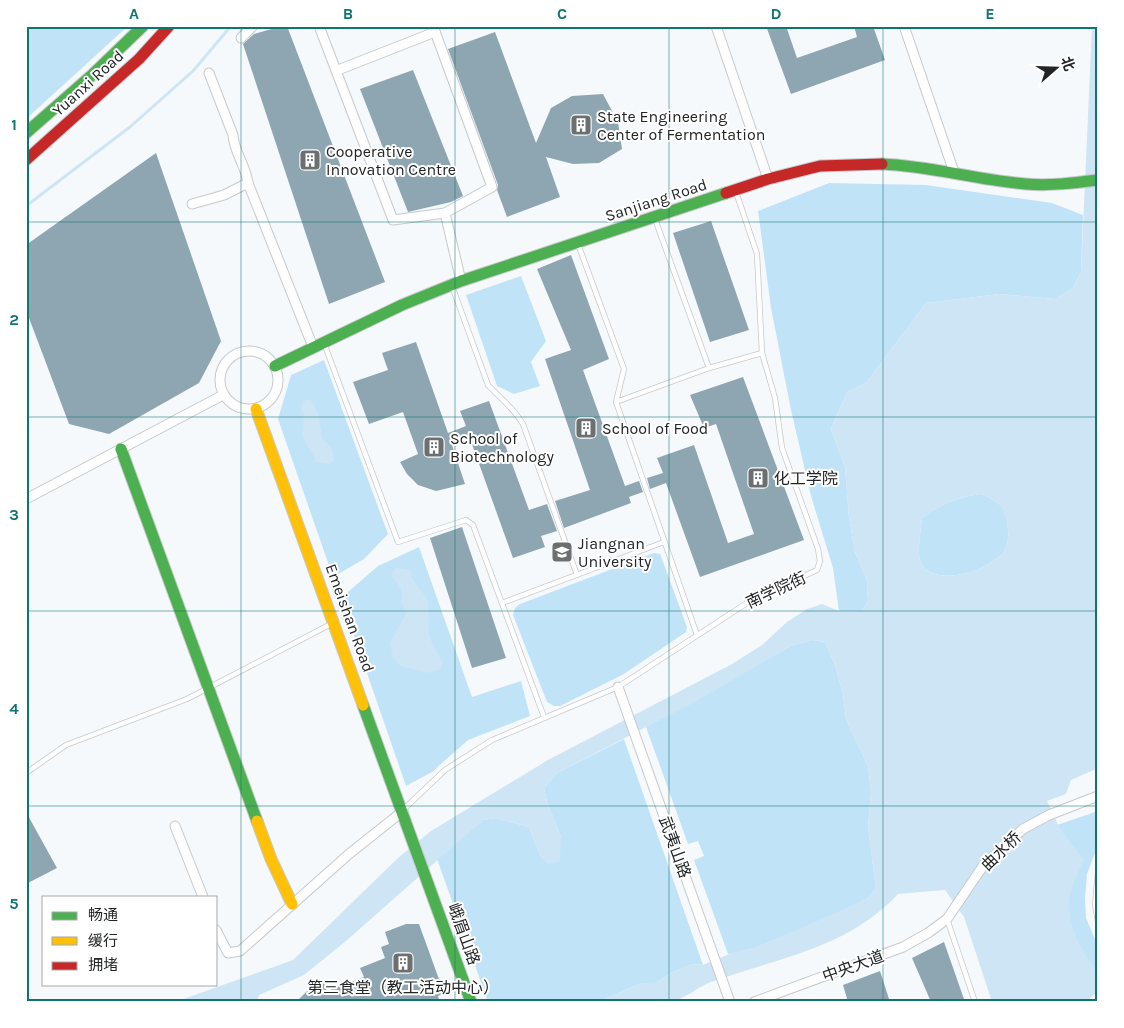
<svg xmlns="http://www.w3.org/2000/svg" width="1124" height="1028" font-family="Karla,'Noto Sans SC',sans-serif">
	<rect width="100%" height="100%" fill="#f6f9fc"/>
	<g fill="#c1e3f8">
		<path d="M26,26H128L26,119Z"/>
		<path d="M829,183L926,185L1052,203L1083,215L1081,272L1073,288L1055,299L1000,294L926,303L866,383L847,392L831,429L845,467L849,517L855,552L867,580L868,602L860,612L839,611L833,568L811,496L791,410L771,308L758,211Z"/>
		<path d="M521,276L546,341L531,362L540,386L514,394L497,386L466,295Z"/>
		<path d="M324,360L388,534L364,559L333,577L278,419L291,375Z"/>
		<path d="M981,494C996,500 1006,506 1007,523C1009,532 1009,541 1005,549C995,570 930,591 920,560C917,548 921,531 922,518C941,504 958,497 981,494Z"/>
		<path d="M419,547L472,697L521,681L530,716L468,740L432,772L406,786L341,598L378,566Z"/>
		<path d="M654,553L660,554L662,559L687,627L686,632L624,674L560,706H554L547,702L513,615L515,608L520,604Z"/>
		<path d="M812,640L825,642L835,665L843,694L846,719L868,766L871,792L868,827L876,889L867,899L829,917L755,948L728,954L694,860L704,856L698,841L688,844L646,727L791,646Z"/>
		<path d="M624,739L703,965L693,964L671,973L656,983H642L598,1002H488L437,859L483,820L496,818L529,827L542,859L561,837L547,802L544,788L557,773Z"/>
		<path d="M1098,811V845L1087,874L1085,898L1086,918L1098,946V972L1079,949L1069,926L1057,825Z"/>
	</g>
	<g fill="#cde5f5" fill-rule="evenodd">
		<path d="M1092,26H1098V768L1071,780L1066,794L1047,801L1060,829L1084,860C1079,871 1072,884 1070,896C1066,923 1080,951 1098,970V991L1086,1002H992L964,917L945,890L898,894C847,949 777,958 711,982C697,987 684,1000 670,1002C647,1005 621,1002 598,1002L642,983H656L671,973L693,964L703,965L734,952L755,948L867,899L876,889L868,827L871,792L868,766L846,719L843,694L835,665L825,642L812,640L791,646L691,704L557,773L544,788L547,802L561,837L560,861L549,864L542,859L529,827L496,818L483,820L346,941L304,975L259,995L257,1002H175L293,960L398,858L431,831L548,760L732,664L762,645L787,622L807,609L822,604L839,611L860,612L868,602L867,580L855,552L849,517L845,467L831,429L847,392L866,383L926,303L1000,294L1055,299L1073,288L1081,272ZM981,494C996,500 1005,506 1007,523C1009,532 1009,541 1005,549C995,570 930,591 920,560C917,548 921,531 922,518C941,504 958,497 981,494Z"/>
		<path d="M310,399C320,410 320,426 323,440C331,445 333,450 334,460L330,464L317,462L302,435L304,415L301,409L303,401Z"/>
		<path d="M396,568L410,570L412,578L428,600L429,634L433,646L443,662L441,668L430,673L400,666L393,657L390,643L406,613L401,602C406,589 397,585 391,574Z"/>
	</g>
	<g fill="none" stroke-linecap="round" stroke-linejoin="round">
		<path stroke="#cde5f5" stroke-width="3" d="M26,206L130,127L193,71L231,26"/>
	</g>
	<g fill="#8ea6b1">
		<path d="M282,26H287L385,282L329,304L243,44L254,34Z"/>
		<path d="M766,26H786L797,58L857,37L854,26H873L885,60L791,94Z"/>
		<path d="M495,32L536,143L551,108L572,96L603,94L618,122L622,149L599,163L573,164L546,157L560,197L507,217L497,190L498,185L448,49Z"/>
		<path d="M413,70L463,196L451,202L408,212L360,89Z"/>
		<path d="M156,153L221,341L199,383L109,434L69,424L26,310V245Z"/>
		<path d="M711,221L749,330L710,342L673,233Z"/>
		<path d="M571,255L609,359L583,370L625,486L639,481L643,492L629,497L631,503L564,528L555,501L590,490L545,359L571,350L537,269Z"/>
		<path d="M416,342L448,433L466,426L460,411L489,401L529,510L547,504L557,531L541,536L545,547L513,558L469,436L451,442L465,484L436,491L418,485L407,474L400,462L418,454L403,412L369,424L353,382L388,370L382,353Z"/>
		<path d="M743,377L804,540L700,577L666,483L650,489L647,478L663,473L657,458L694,445L728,543L754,534L716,424L704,428L690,395Z"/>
		<path d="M462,527L506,658L472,668L430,538Z"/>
		<path d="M26,812L57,868L26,884Z"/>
		<path d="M406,924H419L444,993L438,996L440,1002H296L308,990L324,982L327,991L364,977L360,968L385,958L381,947L389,944L385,932Z"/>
		<path d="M944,942L965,1002H931L912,958Z"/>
		<path d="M880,971L890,1002H848L843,985Z"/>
	</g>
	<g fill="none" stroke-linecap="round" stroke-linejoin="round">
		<g stroke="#c7c9cb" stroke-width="6">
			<g id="lane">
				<path d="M655,219L709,368"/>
				<path d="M578,244L624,369L616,402L697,635"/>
				<path d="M452,286L488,385C502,400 512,406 523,424L577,575"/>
				<path d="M324,343L398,542L466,520L473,525L544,717"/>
				<path d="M616,402L709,368L762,353"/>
				<path d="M502,603L664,542"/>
				<path d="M26,773L66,745L187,699L333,623"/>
				<path d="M404,809L445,770L492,740L618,687L753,599L817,570L820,561L818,549L782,448L775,398L762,353L757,254L736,192"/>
				<path d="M1098,873L1095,905L1098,921"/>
				<path d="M947,919L975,1002"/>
			</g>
		</g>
		<g stroke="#c7c9cb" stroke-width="11">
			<g id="street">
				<path d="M319,26L393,220L445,213L492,187L433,26"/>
				<path d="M716,26L768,179"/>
				<path d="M904,26L954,172"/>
				<path d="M241,38L253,26"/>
				<path d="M338,70L435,32"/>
				<path d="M209,73L233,135C234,152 246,166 248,183L313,347"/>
				<path d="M192,204L224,195L248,183"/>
				<path d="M445,213L461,281"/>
				<circle cx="249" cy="380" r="29"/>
				<path d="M26,499L223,395"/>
				<path d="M618,687L730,1002"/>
				<path d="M175,826L203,897"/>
				<path d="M216,930L228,953L240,951L349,854L403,811"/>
				<path d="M754,1002L903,947L928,933L947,919L983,866L1023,829L1049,815L1098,796"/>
			</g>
		</g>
		<g stroke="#c7c9cb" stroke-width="13">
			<g id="fast">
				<path d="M26,133L91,76L143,26"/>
				<path d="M882,164C931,166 977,180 1026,184C1050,186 1074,183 1098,180"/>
				<path d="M275,366L402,305L461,281L726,193"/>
				<path d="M121,449L257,821"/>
				<path d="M363,705L471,1002"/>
			</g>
		</g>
		<g stroke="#c7c9cb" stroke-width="13">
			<g id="slow">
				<path d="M256,409L363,705"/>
				<path d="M257,821L271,859L292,904"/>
			</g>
		</g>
		<g stroke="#c7c9cb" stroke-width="13">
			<g id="jam">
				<path d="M26,160L139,59L169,26"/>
				<path d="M726,193L768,179L820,166L882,164"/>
			</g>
		</g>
		<use href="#lane" stroke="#fefeff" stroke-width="4.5"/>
		<use href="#street" stroke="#fefeff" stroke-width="9"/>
		<use href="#fast" stroke="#4caf50" stroke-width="11"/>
		<use href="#slow" stroke="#ffc107" stroke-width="11"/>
		<use href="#jam" stroke="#c62828" stroke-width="11"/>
	</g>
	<path fill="none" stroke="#0f766e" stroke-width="1" stroke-opacity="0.55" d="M241,26V1002M455,26V1002M669,26V1002M883,26V1002M26,222H1098M26,417H1098M26,611H1098M26,806H1098"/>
	<defs>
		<g id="building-square" transform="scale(1.125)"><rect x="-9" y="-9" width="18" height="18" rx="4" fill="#6c6f70" stroke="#fff"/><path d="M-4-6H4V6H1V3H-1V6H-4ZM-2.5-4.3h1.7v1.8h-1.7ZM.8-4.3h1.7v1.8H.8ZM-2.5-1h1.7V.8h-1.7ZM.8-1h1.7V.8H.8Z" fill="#fff"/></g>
		<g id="university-square" transform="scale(1.125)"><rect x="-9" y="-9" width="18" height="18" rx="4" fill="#6c6f70" stroke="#fff"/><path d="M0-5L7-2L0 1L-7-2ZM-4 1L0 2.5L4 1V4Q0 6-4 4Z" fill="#fff"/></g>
	</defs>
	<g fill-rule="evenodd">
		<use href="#building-square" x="581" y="125"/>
		<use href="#building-square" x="310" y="160"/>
		<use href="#building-square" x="586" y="428"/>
		<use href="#building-square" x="434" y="447"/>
		<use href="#building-square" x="758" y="478"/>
		<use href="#university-square" x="562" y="552"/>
		<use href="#building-square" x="403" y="963"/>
	</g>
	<g text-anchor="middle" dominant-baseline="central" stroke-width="4" stroke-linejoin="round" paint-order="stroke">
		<g font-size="16" fill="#222425" stroke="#fff">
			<text transform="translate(88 83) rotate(-42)">Yuanxi Road</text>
			<text transform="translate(656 200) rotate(-18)">Sanjiang Road</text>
			<text transform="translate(776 590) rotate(-25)">南学院街</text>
			<text transform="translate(350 618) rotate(70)">Emeishan Road</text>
			<text transform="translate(675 847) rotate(70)">武夷山路</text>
			<text transform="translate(1001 851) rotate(-44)">曲水桥</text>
			<text transform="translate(464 934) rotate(70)">峨眉山路</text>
			<text transform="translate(853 966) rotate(-20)">中央大道</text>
		</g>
		<g font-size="16" fill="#222425" stroke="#fff" text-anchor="start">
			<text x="597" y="116">State Engineering<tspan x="597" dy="18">Center of Fermentation</tspan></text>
			<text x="326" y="151">Cooperative<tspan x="326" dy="18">Innovation Centre</tspan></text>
			<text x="602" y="428">School of Food</text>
			<text x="450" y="438">School of<tspan x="450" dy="18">Biotechnology</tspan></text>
			<text x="774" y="478">化工学院</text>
			<text x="578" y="543">Jiangnan<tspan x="578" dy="18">University</tspan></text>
			<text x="403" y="987" text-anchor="middle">第三食堂（教工活动中心）</text>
		</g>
	</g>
	<rect width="1124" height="1028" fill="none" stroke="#ffffff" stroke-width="55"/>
	<rect x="42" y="896" width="175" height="90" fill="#ffffff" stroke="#a7a7a8"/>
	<rect x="52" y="912" width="25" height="8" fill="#4caf50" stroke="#a7a7a8"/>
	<text x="88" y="920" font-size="15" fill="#222425">畅通</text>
	<rect x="52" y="937" width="25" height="8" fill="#ffc107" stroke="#a7a7a8"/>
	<text x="88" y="946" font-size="15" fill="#222425">缓行</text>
	<rect x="52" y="962" width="25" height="8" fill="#c62828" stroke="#a7a7a8"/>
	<text x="88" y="970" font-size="15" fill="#222425">拥堵</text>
	<g transform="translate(1056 68) rotate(70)" stroke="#ffffff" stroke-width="4" paint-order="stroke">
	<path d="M0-4L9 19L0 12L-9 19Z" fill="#222425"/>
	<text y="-8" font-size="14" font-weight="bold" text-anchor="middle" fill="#222425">北</text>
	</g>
	<rect x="28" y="28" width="1068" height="972" fill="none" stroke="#0f766e" stroke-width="2"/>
	<g font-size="16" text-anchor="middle" font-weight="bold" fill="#0f766e">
		<text x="134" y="19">A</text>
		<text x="348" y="19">B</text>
		<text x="562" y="19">C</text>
		<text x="776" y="19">D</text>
		<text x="990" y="19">E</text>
		<text x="14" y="130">1</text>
		<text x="14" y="325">2</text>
		<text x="14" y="520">3</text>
		<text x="14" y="714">4</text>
		<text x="14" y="909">5</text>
	</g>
</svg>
